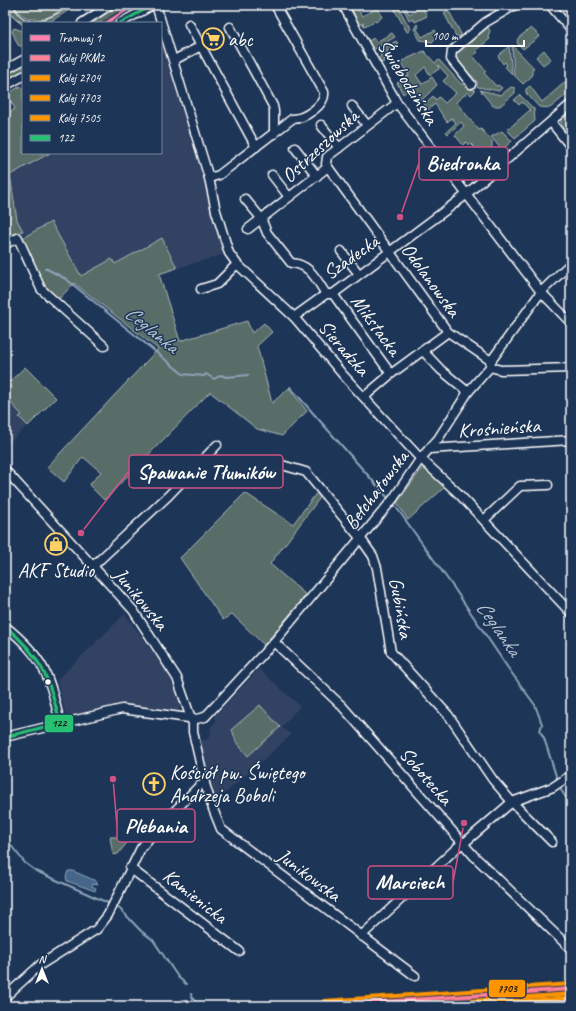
<svg xmlns="http://www.w3.org/2000/svg" width="576" height="1011" font-family="Caveat,sans-serif">
	<rect width="100%" height="100%" fill="#1d3557"/>
	<filter id="ink" filterUnits="userSpaceOnUse"><feTurbulence type="fractalNoise" baseFrequency=".025" numOctaves="2"/><feDisplacementMap in="SourceGraphic" scale="8" xChannelSelector="R" yChannelSelector="G"/><feConvolveMatrix kernelMatrix="1 2 1 2 8 2 1 2 1" color-interpolation-filters="sRGB"/></filter>
	<g filter="url(#ink)">
		<g fill="#334364">
			<path d="M13,5L23,16L35,20L50,16L64,5H66L64,8L74,5L47,19L37,22L22,18Z"/>
			<path d="M161,42L226,254L177,268L169,248L162,238L115,264L112,259L81,276L51,223L25,235L17,220L10,175L50,153H161Z"/>
			<path d="M25,367L56,398L5,447V386Z"/>
			<path d="M125,614L166,670L181,704L179,711L116,705L90,712L81,713L78,715H66L57,680Z"/>
			<path d="M259,669L300,706L282,727L291,735L215,802L200,741L210,738L211,727L217,720L214,717Z"/>
		</g>
		<g fill="#596d68" stroke="#acb6b4">
			<path d="M9,5H13C25,36 55,15 74,5H78C68,10 55,20 45,23C28,27 12,23 9,5Z"/>
			<path d="M14,5H64C52,22 24,26 14,5Z"/>
			<path d="M118,5H144L111,23H90Z"/>
			<path d="M350,5H358L356,6L362,16L378,8L382,17L376,22L374,21L372,22L373,23L364,26L363,23L359,25Z"/>
			<path d="M392,5H397L410,28L409,31L407,32Z"/>
			<path d="M402,5H405L409,14L422,7L427,16L415,22L413,19L409,20Z"/>
			<path d="M446,11L450,13L461,34L460,37L456,36L444,13Z"/>
			<path d="M417,24L419,27L417,29L422,37L435,30L438,36L432,42L420,40L414,29Z"/>
			<path d="M488,27L490,31L488,36L490,39L476,50L478,52L473,56L486,71L484,73L496,86L498,85L502,88L499,91L478,87L476,85L478,83L453,55Z"/>
			<path d="M14,28L23,31V47L18,45L12,31Z"/>
			<path d="M531,28L540,36L523,49L517,43L518,38Z"/>
			<path d="M392,33L395,37L373,50L368,41L374,38L376,42Z"/>
			<path d="M396,41L398,43L387,51L394,60L388,61L385,58L383,60L385,62L380,63L378,59L381,56L378,51Z"/>
			<path d="M512,45L534,68L532,69V76L523,84L514,75Z"/>
			<path d="M509,46L512,74L505,67L507,65L505,62L503,64L498,56Z"/>
			<path d="M544,50L551,59L543,65L536,57Z"/>
			<path d="M424,51L435,63L439,60L461,84L467,85L471,90L473,89L475,91L471,95L468,92L456,102L479,130L481,129L492,141V147L487,152L492,158L463,183L451,167L457,164L462,170L468,165V162L466,159L476,149L471,144L469,145L466,142L463,145L455,135L464,126L461,122L448,134L446,132L456,123L452,118L447,122L435,104L428,110L424,104L433,96L436,100L439,97L445,103L456,93L443,81L448,76L438,65L439,69L430,75L425,67L416,75L422,84L432,77L437,85L421,101L411,88L403,94L397,83L409,75L400,62Z"/>
			<path d="M23,65V71L5,81V75Z"/>
			<path d="M571,77V91L550,108L539,107L526,93V89L530,86L542,102Z"/>
			<path d="M21,86L23,90V153H50L10,175L17,220L23,231L12,234L5,228V115L15,109L7,94Z"/>
			<path d="M511,87L515,88V93L500,106H493L480,90L501,95Z"/>
			<path d="M520,95L534,109L535,121L515,138L507,130L530,110L522,102L519,105L514,100Z"/>
			<path d="M571,111V139L561,126V119Z"/>
			<path d="M502,131L512,141L502,150L491,137Z"/>
			<path d="M51,222L81,276L112,259L115,264L162,238L177,268L159,274L180,341L247,321L252,333L264,323L272,332L257,346L272,403L289,388L307,411L282,436L257,429L210,392L104,500L89,485L101,472L83,457L64,482L47,467L158,349L74,283L58,300L42,287L22,238Z"/>
			<path d="M25,367L56,398L28,426L19,417L22,415L5,397V386Z"/>
			<path d="M423,467L429,468L446,486L408,520L397,503Z"/>
			<path d="M318,491L322,495L270,564L306,595L264,645L232,614L223,620L180,558L245,493L293,524Z"/>
			<path d="M260,705L280,727L248,756L236,742L232,729Z"/>
			<path d="M110,837H129V840L118,854L113,855Z"/>
		</g>
		<path fill="#45668a" stroke="#8fa3b9" d="M68,871H73L96,881L98,885L93,884L92,886L96,888L95,891L67,881L66,877Z"/>
		<g fill="none" stroke-linecap="round" stroke-linejoin="round">
			<g stroke="#8fa3b9" stroke-width="2">
				<path d="M45,268L66,279L183,374L204,376L206,374L214,379L221,375L226,377L249,375"/>
				<path d="M290,387L388,498"/>
				<path d="M394,504L454,588L508,668L535,705L542,724L540,731L544,738L557,779"/>
				<path d="M561,790L571,805"/>
				<path d="M5,838L25,863L36,871L108,903"/>
				<path d="M117,907L121,910L141,931L153,940L178,977L186,984"/>
				<path d="M191,994L196,1005"/>
			</g>
			<g stroke="#fff" stroke-width="11">
				<g id="minor">
					<path d="M156,5L209,178L216,211L229,253L237,264L294,317L344,376L418,456L458,493L571,613"/>
					<path d="M343,5L397,103L541,292L571,323"/>
					<path d="M550,5L571,30"/>
					<path d="M82,23L110,5"/>
					<path d="M120,23L153,5"/>
					<path d="M189,24L256,147"/>
					<path d="M230,27L273,106L274,111V134"/>
					<path d="M174,60L201,46"/>
					<path d="M5,70L23,60"/>
					<path d="M471,84L451,59L452,51L486,22L515,5"/>
					<path d="M5,86L23,76"/>
					<path d="M352,106L367,125"/>
					<path d="M551,122L571,147"/>
					<path d="M321,125L339,148"/>
					<path d="M295,148L317,176"/>
					<path d="M328,167L448,332L491,361"/>
					<path d="M272,175L289,197"/>
					<path d="M209,178L219,175L292,119C304,119 326,105 324,92L275,5"/>
					<path d="M245,199L261,218L267,233L291,263C310,264 316,279 326,294"/>
					<path d="M248,229L328,167L326,164L327,157L397,103"/>
					<path d="M5,244L18,238L41,289L104,346"/>
					<path d="M341,251L359,274"/>
					<path d="M201,289L217,284L237,264"/>
					<path d="M333,294L391,374"/>
					<path d="M294,317L326,294H333L462,198L571,104"/>
					<path d="M423,351L441,370L468,392"/>
					<path d="M490,367L501,370L571,368"/>
					<path d="M364,397L391,374L448,332"/>
					<path d="M429,449L571,440"/>
					<path d="M282,465L306,472L361,539L373,556L377,568L391,652L449,716L493,780L512,802L552,842"/>
					<path d="M5,470L133,610L177,678L193,724V732L205,784L199,786L157,829L141,848L108,915L97,929L40,965L5,997"/>
					<path d="M484,520L520,486L548,485"/>
					<path d="M92,567L168,496L217,445"/>
					<path d="M5,626C45,658 49,675 60,723"/>
					<path d="M274,642L342,706L474,856L571,949"/>
					<path d="M5,737L122,709L196,719L205,717L274,642L393,499L421,458L438,439L468,392L490,367L491,361L541,292L571,263"/>
					<path d="M205,784L213,809L221,829L415,976"/>
					<path d="M463,844L512,802L553,787L571,775"/>
					<path d="M130,868L239,951"/>
					<path d="M361,936L462,843"/>
				</g>
			</g>
			<use href="#minor" stroke="#1d3557" stroke-width="8"/>
			<g stroke="#fff" stroke-width="1">
				<path d="M7,5L13,17L23,25"/>
				<path d="M14,5C25,35 54,15 72,5"/>
			</g>
			<g stroke="#1d3557" stroke-width="6">
				<g id="bus-1">
					<path d="M120,23L153,5"/>
					<path d="M5,626C42,657 49,677 60,723L5,737"/>
				</g>
			</g>
			<use href="#bus-1" stroke="#26c172" stroke-width="3"/>
			<g stroke="#1d3557" stroke-width="7">
				<path id="rail-1" d="M324,1006L571,989"/>
			</g>
			<g stroke="#1d3557" stroke-width="7">
				<path id="rail-2" d="M397,1006L571,994"/>
			</g>
			<g stroke="#1d3557" stroke-width="7">
				<path id="rail-3" d="M324,1001L571,984"/>
			</g>
			<g stroke="#1d3557" stroke-width="7">
				<path id="rail-4" d="M457,1006L571,998"/>
			</g>
			<use href="#rail-1" stroke="#ff8098" stroke-width="4"/>
			<use href="#rail-2" stroke="#ff9500" stroke-width="4"/>
			<use href="#rail-3" stroke="#ff9500" stroke-width="4"/>
			<use href="#rail-4" stroke="#ff9500" stroke-width="4"/>
			<g stroke="#1d3557" stroke-width="6">
				<path id="tram-1" d="M106,23L134,5"/>
			</g>
			<use href="#tram-1" stroke="#ff80ac" stroke-width="3"/>
		</g>
	</g>
	<defs>
		<g id="supermarket-ring" transform="scale(1.15)"><circle r="9.5" fill="#1d3557" stroke="#ffd166" stroke-width="1.5"/><path d="M-6-5.5h2.5l.6 2H6L4.5 2H-2.5L-4.4-4H-6ZM-1.5 3.2a1.3 1.3 0 1 0 .1 0ZM3 3.2a1.3 1.3 0 1 0 .1 0Z" fill="#ffd166"/></g>
		<g id="shop-ring" transform="scale(1.15)"><circle r="9.5" fill="#1d3557" stroke="#ffd166" stroke-width="1.5"/><path d="M-5-2.5h2.3a2.7 3.5 0 0 1 5.4 0H5L5.5 6h-11ZM-1.5-2.5h3a1.5 2.3 0 0 0-3 0Z" fill="#ffd166"/></g>
		<g id="church-ring" transform="scale(1.15)"><circle r="9.5" fill="#1d3557" stroke="#ffd166" stroke-width="1.5"/><path d="M-1.2-6h2.4v3.5h3.3v2.4h-3.3V6h-2.4V-.1h-3.3v-2.4h3.3Z" fill="#ffd166"/></g>
	</defs>
	<g fill-rule="evenodd">
		<use href="#supermarket-ring" x="213" y="39"/>
		<use href="#shop-ring" x="56" y="544"/>
		<use href="#church-ring" x="154" y="784"/>
	</g>
	<circle fill="#fff" stroke="#1d3557" stroke-width="1.5" cx="48" cy="682" r="3.5"/>
	<g text-anchor="middle" dominant-baseline="central" stroke-width="3" stroke-linejoin="round" paint-order="stroke">
		<g font-size="20" fill="#fff" stroke="#1d3557" text-anchor="start">
			<text x="228" y="39">abc</text>
			<text x="56" y="570" text-anchor="middle">AKF Studio</text>
			<text x="170" y="772">Kościół pw. Świętego<tspan x="170" dy="23">Andrzeja Boboli</tspan></text>
		</g>
		<g font-size="20" fill="#fff" stroke="#1d3557">
			<text transform="translate(408 82) rotate(58)">Świebodzińska</text>
			<text transform="translate(320 146) rotate(-43)">Ostrzeszowska</text>
			<text transform="translate(351 257) rotate(-35)">Szadecka</text>
			<text transform="translate(431 280) rotate(54)">Odolanowska</text>
			<text transform="translate(376 325) rotate(54)">Mikstacka</text>
			<text transform="translate(344 348) rotate(49)">Sieradzka</text>
			<text transform="translate(499 428) rotate(-4)">Krośnieńska</text>
			<text transform="translate(376 490) rotate(-53)">Bełchatowska</text>
			<text transform="translate(141 599) rotate(51)">Junikowska</text>
			<text transform="translate(401 608) rotate(80)">Gubińska</text>
			<text transform="translate(426 776) rotate(49)">Sobotecka</text>
			<text transform="translate(309 875) rotate(37)">Junikowska</text>
			<text transform="translate(195 896) rotate(38)">Kamienicka</text>
		</g>
		<g font-size="21" font-style="italic" fill="#b5c2d0" stroke="#1d3557">
			<text transform="translate(152 329) rotate(39)">Ceglanka</text>
			<text transform="translate(499 628) rotate(55)">Ceglanka</text>
		</g>
	</g>
	<path fill="none" stroke="#d15284" stroke-width="1.5" d="M400 217L419 163M81 533L129 471M113 779L117 826M464 823L453 882"/>
	<g fill="#d15284" stroke="#1d3557" stroke-width="1.5">
		<circle cx="400" cy="217" r="4"/>
		<circle cx="81" cy="533" r="4"/>
		<circle cx="113" cy="779" r="4"/>
		<circle cx="464" cy="823" r="4"/>
	</g>
	<g fill="#1d3557" stroke="#d15284" stroke-width="1.5">
		<rect x="419" y="147" width="89" height="33" rx="4"/>
		<rect x="129" y="455" width="154" height="33" rx="4"/>
		<rect x="117" y="809" width="78" height="33" rx="4"/>
		<rect x="368" y="866" width="85" height="33" rx="4"/>
	</g>
	<g font-size="21" text-anchor="middle" font-weight="bold" fill="#fff">
		<text x="463" y="170">Biedronka</text>
		<text x="206" y="479">Spawanie Tłumików</text>
		<text x="156" y="833">Plebania</text>
		<text x="410" y="889">Marciech</text>
	</g>
	<g stroke="#1d3557" stroke-width="1.5">
		<rect x="44" y="714" width="30" height="19" rx="4" fill="#26c172"/>
		<rect x="488" y="979" width="38" height="19" rx="4" fill="#ff9500"/>
	</g>
	<g font-size="11" text-anchor="middle" font-weight="bold" fill="#111">
		<text x="59" y="727">122</text>
		<text x="507" y="992">7703</text>
	</g>
	<rect width="576" height="1011" fill="none" stroke="#1d3557" stroke-width="20"/>
	<rect x="10" y="10" width="556" height="991" fill="none" stroke="#fff" stroke-width="1.5" filter="url(#ink)"/>
	<rect x="22" y="22" width="140" height="132" fill="#1d3557" stroke="#77869a"/>
	<rect x="30" y="35" width="20" height="6" fill="#ff80ac" stroke="#77869a"/>
	<text x="58" y="42" font-size="12" fill="#ffffff">Tramwaj 1</text>
	<rect x="30" y="55" width="20" height="6" fill="#ff8098" stroke="#77869a"/>
	<text x="58" y="62" font-size="12" fill="#ffffff">Kolej PKM2</text>
	<rect x="30" y="75" width="20" height="6" fill="#ff9500" stroke="#77869a"/>
	<text x="58" y="82" font-size="12" fill="#ffffff">Kolej 2704</text>
	<rect x="30" y="95" width="20" height="6" fill="#ff9500" stroke="#77869a"/>
	<text x="58" y="102" font-size="12" fill="#ffffff">Kolej 7703</text>
	<rect x="30" y="115" width="20" height="6" fill="#ff9500" stroke="#77869a"/>
	<text x="58" y="122" font-size="12" fill="#ffffff">Kolej 7505</text>
	<rect x="30" y="135" width="20" height="6" fill="#26c172" stroke="#77869a"/>
	<text x="58" y="142" font-size="12" fill="#ffffff">122</text>
	<g transform="translate(42 969)" stroke="#1d3557" stroke-width="3" paint-order="stroke">
	<path d="M0-3L7 15L0 10L-7 15Z" fill="#ffffff"/>
	<text y="-6" font-size="11" font-weight="bold" text-anchor="middle" fill="#ffffff">N</text>
	</g>
	<path d="M426 40v6h98v-6" fill="none" stroke="#ffffff" stroke-width="2"/>
	<text x="432" y="40" font-size="12" fill="#ffffff" stroke="#1d3557" stroke-width="3" paint-order="stroke">100 m</text>
</svg>
